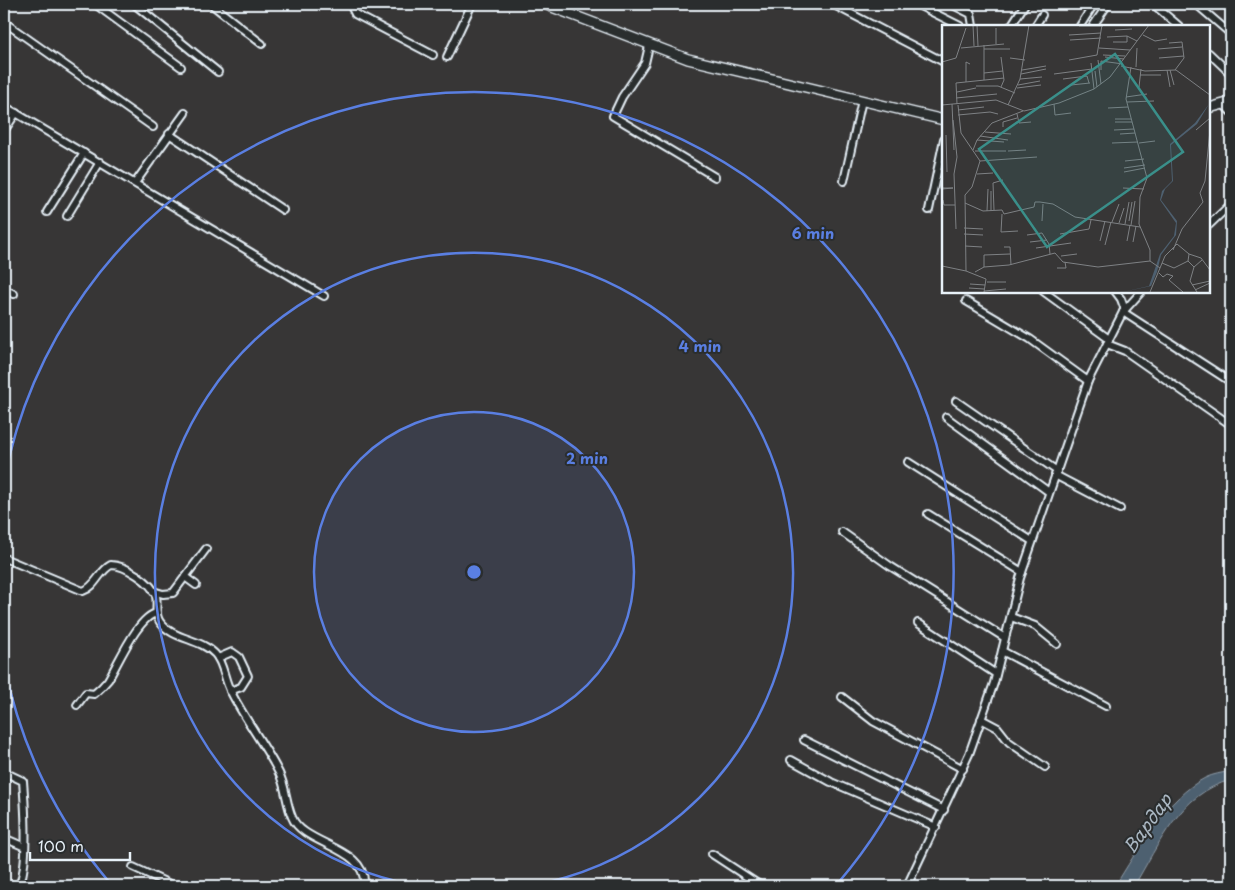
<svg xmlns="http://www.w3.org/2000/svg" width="1235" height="890" font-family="'Playpen Sans',sans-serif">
	<rect width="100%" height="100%" fill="#373636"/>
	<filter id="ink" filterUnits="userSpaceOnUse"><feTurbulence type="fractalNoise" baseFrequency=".02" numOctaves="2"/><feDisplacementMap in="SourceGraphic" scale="10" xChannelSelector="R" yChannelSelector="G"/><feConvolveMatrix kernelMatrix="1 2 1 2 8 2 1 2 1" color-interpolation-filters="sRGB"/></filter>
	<g filter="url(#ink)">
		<path fill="#4e6070" stroke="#8c9aa6" d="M1231,771V780C1180,793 1159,844 1134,886H1115C1137,851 1167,797 1205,778C1213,774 1222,773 1231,771Z"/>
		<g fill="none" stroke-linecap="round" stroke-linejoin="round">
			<g stroke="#e8f1f8" stroke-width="10">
				<g id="minor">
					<path d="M95,4L181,67"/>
					<path d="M134,4L218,72"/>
					<path d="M211,4L262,44"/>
					<path d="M354,4L352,8L355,14L433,55"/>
					<path d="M916,4L960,26"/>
					<path d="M951,4L971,14L973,26"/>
					<path d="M1153,4L1179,26"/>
					<path d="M1196,4L1231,34"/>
					<path d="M1227,4L1231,8"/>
					<path d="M834,5L944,62"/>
					<path d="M4,22L153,127"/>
					<path d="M1011,26L1025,4"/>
					<path d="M1035,26L1042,15"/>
					<path d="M1080,26L1094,4"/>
					<path d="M1093,26L1108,4"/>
					<path d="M4,34L8,25"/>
					<path d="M649,46L645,63L622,97L613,116L715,177"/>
					<path d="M1209,53L1231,74"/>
					<path d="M447,57L472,4"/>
					<path d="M1224,105L1231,112"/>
					<path d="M4,106L324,296"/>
					<path d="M4,131L16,113"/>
					<path d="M169,134L283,210"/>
					<path d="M844,181L862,100"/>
					<path d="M135,183L185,113"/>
					<path d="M929,210L944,139"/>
					<path d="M47,212L84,153"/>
					<path d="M67,216L100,162"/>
					<path d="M1209,225L1231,204"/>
					<path d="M4,289L14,294"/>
					<path d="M1043,291L1109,339"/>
					<path d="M1115,291L1121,299L1125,310"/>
					<path d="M966,301L1030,339L1088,381"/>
					<path d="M1123,312L1231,382"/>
					<path d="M1107,344L1125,351L1231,425"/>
					<path d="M956,401L1057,471"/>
					<path d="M946,417L1049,492"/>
					<path d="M908,462L1032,541"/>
					<path d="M1055,475L1120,509"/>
					<path d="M928,514L1022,572"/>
					<path d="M842,532L890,566L1005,638"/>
					<path d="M4,558L83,591C96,587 99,571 111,565C125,565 152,582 156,596C158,605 154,614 160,622C173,640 200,638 215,654C224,664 224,680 231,692C245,720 265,745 279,773C286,787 286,803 292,817C303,846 368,846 364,886"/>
					<path d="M185,577L196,585"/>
					<path d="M153,591L163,594L173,593L206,549"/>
					<path d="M1011,617L1035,626L1057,644"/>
					<path d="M918,623L996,674"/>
					<path d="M1002,651L1106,706"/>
					<path d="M218,658L232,652L239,657L248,676L241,687L230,691"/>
					<path d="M842,697L873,721L963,769"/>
					<path d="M77,705L86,693L94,694C99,690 104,685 108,680C118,664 138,616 157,613"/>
					<path d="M981,719L998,728L1009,742L1045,767"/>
					<path d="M804,740L944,810"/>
					<path d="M791,760L831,782L936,827"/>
					<path d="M4,772L23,781C25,806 29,864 19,886"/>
					<path d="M4,838L25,847"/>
					<path d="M712,854L761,886"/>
					<path d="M133,867L174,886"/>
					<path d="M907,886L969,754L994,683L1020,578L1088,381L1123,312L1142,291"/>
				</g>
			</g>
			<g stroke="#e8f1f8" stroke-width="12">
				<g id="secondary">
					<path d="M544,4L688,59L944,120"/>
					<path d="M1209,108L1231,102"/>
				</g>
			</g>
			<use href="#minor" stroke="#2a2d2e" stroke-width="6"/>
			<use href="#secondary" stroke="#2a2d2e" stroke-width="9"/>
		</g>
	</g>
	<circle cx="474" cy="572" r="160" fill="#5a7fe2" fill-opacity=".12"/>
	<g fill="none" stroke="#5a7fe2" stroke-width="2.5">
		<circle cx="474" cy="572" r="160"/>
		<path d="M419 886A319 319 0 1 1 529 886"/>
		<path d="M110 883A479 479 0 0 1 4 663M4 481A479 479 0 1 1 838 883"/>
	</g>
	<g text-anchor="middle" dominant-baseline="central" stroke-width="4" stroke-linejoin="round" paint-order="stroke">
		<g font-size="18" font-style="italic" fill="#aab7c2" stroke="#2a2d2e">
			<text transform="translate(1147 823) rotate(-54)">Вардар</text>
		</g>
	</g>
	<g transform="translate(942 25)">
		<rect width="268" height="268" fill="#373636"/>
		<path d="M267,79L255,99L229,120L231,156L223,164L219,175L235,196L234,210L219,230L215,247L209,261L181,267L207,261L218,229L232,211L234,198L218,175L220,166L230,156L228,119L253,98Z" fill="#4e6070"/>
		<path fill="none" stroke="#7e8184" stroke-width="1" d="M31,0L32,21M35,0L36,21M137,1H161M54,3V19M173,5L190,4M127,10L159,8M201,10L213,16L225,14M165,12L185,11L195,16M128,15L159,13M171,17H185V11M227,18L240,17L242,33L233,45M42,20V55M19,23L62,19M157,23L188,25M42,24H68M216,24L240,22M161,30L183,31M163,32L182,34M68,33L83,35M217,33L242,31M127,35L155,30L160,0M156,35L159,59M0,37L14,33L24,3M149,38L152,64M179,41L203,46L234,45L268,70M189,42L184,74L205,153L198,172L197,199L208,225V236L218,243M194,42L195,23M80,45L104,41M159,45V36L181,39M225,45L228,62M228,45L232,60M153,46L155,62M42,48L61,46M79,49L104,44M112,49L150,44M198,50H219M78,54L100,52M121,54L145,51L147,58M24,57V37L28,39M76,60L98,56M129,60L148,58M34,61H56L73,68M59,62L62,55L59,32M197,62L199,44M75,63L99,60M15,67L34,63M184,72L205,69M14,73L55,69M185,77L212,76M10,79L12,125M15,79L14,58L62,53M112,79L113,90L129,88M0,80L54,75L82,86L117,78L152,64L168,52L207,0M16,80L19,108L38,136L30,162L23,170L24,246L44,254L42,267M66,80L78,54L87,0M166,83L186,82M16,85L42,82M75,89L77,98L89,97M16,90L48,87L56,89M173,94H189M11,95L15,132L12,149L14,204M173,97H190M61,102V97L75,93M172,105L192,104M254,105L268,93M43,107L69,109M178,109L193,108M4,110L5,147M38,111L66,115M35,115L62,117M170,118L196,117M197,118L213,116M31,125L35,115L50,98L81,86M33,126H64M66,126L84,125M38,136L95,132M183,136L202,134M182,143L203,140M182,147L203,143M35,149L51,148M0,163H11L0,164M181,163L202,164M1,175L2,180H13M23,178L41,186L60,185L62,189L92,182L93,177H98L111,179L133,192L198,202M52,185L51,158L61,155M45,186L46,164M49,186V166M60,189L59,207L76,206M100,196L101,179M187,196L190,177M170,197L177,179M177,198L182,183M183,199L187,177M189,200L193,176M22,203L41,204M22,209L41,210M118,209L147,204L149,195M85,210L100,208L107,219L108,229M158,216L163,196M185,216L188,200M88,217L105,215M191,217L194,201M163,220L169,197M23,221L40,222M62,222H68L69,240M94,223L129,218M231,225L240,204L261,177L258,168L263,156L268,105M247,229L246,236L252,242M119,231L135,229M220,238L232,243L246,236M0,241L24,246M42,242V230L68,229M115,243H124L123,237M33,247L42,242L67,240L113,228L121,237L156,242L208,236M217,248L221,252L225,249L231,251L227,255L241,267M45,257H64M28,259L43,260M250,260L268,256M27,263L42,264M253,265L268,258M42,266L64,264M208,267L223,231L235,219L247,229L259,233L268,245M255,267L248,256L252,242L260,235"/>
		<path fill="#3a8f8a" fill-opacity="0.15" stroke="#3a8f8a" stroke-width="2.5" d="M173,29L241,127L105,222L37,124Z"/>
		<rect width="268" height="268" fill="none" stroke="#e8f1f8" stroke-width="2.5"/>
	</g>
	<circle cx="474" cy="572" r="8" fill="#5a7fe2" stroke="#2a2d2e" stroke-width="2.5"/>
	<g font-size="15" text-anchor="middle" font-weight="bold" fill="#5a7fe2" stroke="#2a2d2e" stroke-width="4" stroke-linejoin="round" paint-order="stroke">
		<text x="813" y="239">6 min</text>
		<text x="700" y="352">4 min</text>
		<text x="587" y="464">2 min</text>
	</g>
	<rect width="1235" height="890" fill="none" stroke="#2a2d2e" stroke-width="20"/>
	<rect x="10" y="10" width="1215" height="870" fill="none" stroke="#e8f1f8" stroke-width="2" filter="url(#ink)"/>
	<path d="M30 852v8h100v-8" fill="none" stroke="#e8f1f8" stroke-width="2.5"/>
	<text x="38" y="852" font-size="15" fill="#e8f1f8" stroke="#2a2d2e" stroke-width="4" paint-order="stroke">100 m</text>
</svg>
